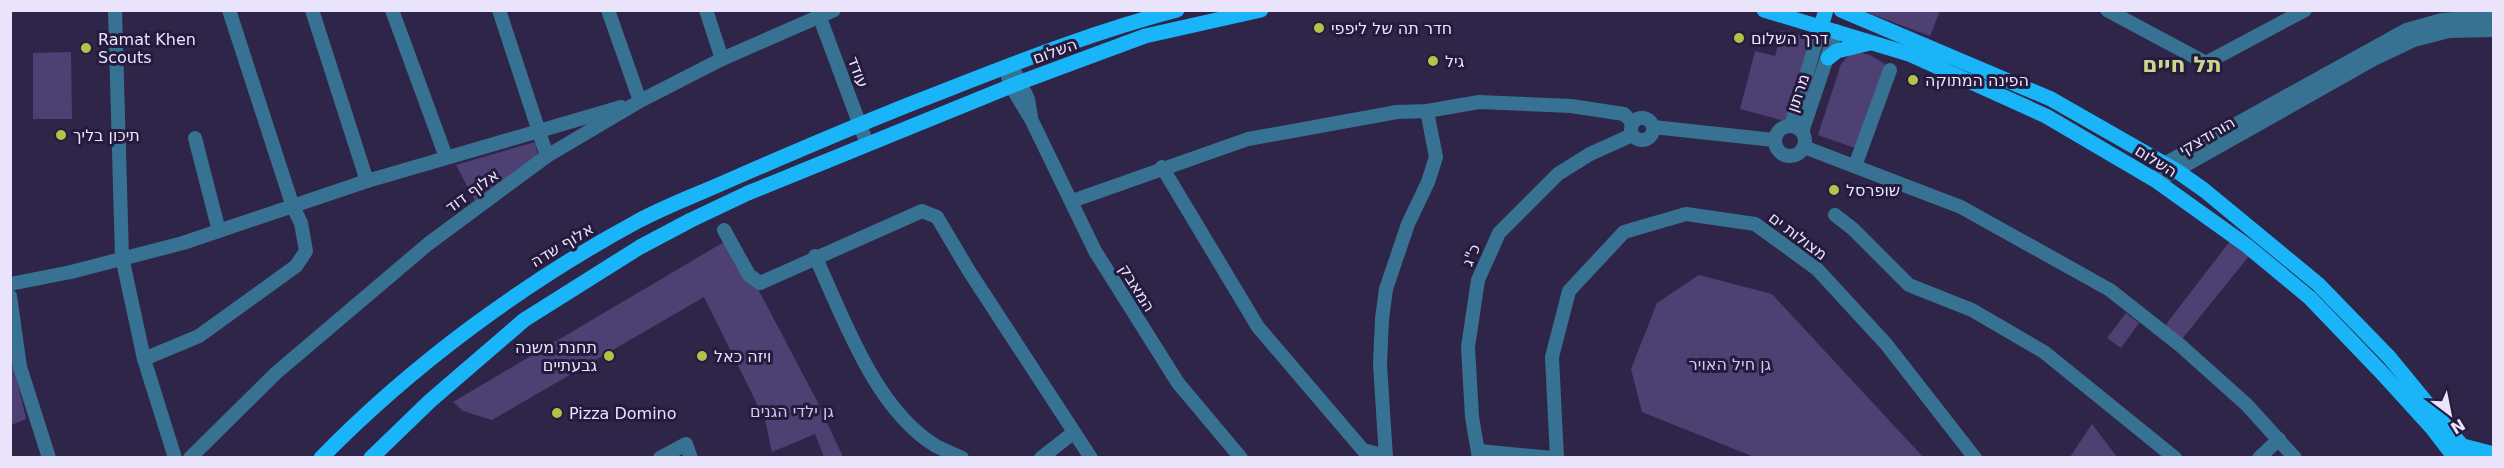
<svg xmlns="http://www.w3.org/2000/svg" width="2504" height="468" font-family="'DejaVu Sans','Noto Sans Hebrew',sans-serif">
	<rect width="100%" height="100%" fill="#2f2548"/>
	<g fill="#4e4073">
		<path d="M1863,11H1940L1930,36Z"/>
		<path d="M1782,31L1810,38L1788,122L1740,109L1755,51L1775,56Z"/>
		<path d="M71,52L72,119H33V53Z"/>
		<path d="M1858,52L1870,55L1885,64L1855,148L1818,135L1841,64L1848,56Z"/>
		<path d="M535,142L538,156L475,201L456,165Z"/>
		<path d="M2230,241L2249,256L2178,344L2161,331Z"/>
		<path d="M724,242L758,289L817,401L843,457H824L815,434L772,452L765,420L704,297L492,420L463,411L453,402Z"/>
		<path d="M1699,275L1772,294L1923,457H1754L1642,412L1631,369L1657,303Z"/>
		<path d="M2126,313L2139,323L2121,348L2107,338Z"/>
		<path d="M10,349L26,419L11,425H10Z"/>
		<path d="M2092,424L2117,457H2070Z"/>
	</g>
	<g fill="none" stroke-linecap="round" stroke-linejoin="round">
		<g stroke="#377292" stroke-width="14">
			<path d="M115,10L122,257L144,359L175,458"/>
			<path d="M312,10L367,181"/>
			<path d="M392,10L446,157"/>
			<path d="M499,10L547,156"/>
			<path d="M608,10L640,101"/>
			<path d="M706,10L722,59"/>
			<path d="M817,10L867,144"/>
			<path d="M2107,10L2206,63L2305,10"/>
			<path d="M1009,66L1008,77L1011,86L1031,119L1095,251L1178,383L1241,458"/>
			<path d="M1015,73L1028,99L1031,117"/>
			<circle cx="1642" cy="129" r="11"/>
			<circle cx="1790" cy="141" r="15"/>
			<path d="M1791,126L1821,26"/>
			<path d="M1653,127L1774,140"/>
			<path d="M1802,132L1836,31"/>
			<path d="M195,138L219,231"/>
			<path d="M1804,147L1961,207L2110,290L2181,346L2247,405L2295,458"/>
			<path d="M1855,166L1890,70"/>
			<path d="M1162,167L1258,327L1363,450L1386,456"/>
			<path d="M2168,175L2374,59L2414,40L2449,31L2494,30"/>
			<path d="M2155,180L2164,164L2406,30L2442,20L2494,16"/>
			<path d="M1072,201L1248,139L1397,112L1427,111L1479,102L1571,106L1624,114L1633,123"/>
			<path d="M1835,215L1853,229L1909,285L1972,310L2044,352L2175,458"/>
			<path d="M724,230L749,275L760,283L922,211L937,217L969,271L1091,458"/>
			<path d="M815,256C844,319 875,409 936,446C944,450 953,454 962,458"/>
			<path d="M10,284L71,272L183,243L367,181L621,107"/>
			<path d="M10,296L20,367L49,458"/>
			<path d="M144,359L199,336L296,266L306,251L301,223L293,207L229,10"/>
			<path d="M1479,451L1553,458"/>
			<path d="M190,458L276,373L428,244L547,156L640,101L722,59L834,10"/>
			<path d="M660,458L686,444L691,458"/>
			<path d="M1041,458L1073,433"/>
			<path d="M1386,458L1380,364L1382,319L1386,289L1408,224L1428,182L1436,157L1427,111"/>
			<path d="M1479,458L1472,417L1468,347L1478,280L1499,233L1558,174L1590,154L1632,135"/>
			<path d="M1557,458L1552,357L1569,291L1624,232L1686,214L1755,224L1817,269L1886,344L1975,458"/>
			<path d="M2259,458L2279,439"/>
		</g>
		<g stroke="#1ab5f9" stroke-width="15">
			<path d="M1764,10L1909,54L2046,116L2155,180L2246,245L2310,298L2381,372L2432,428L2455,458"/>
			<path d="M1841,10L2051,99L2177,171L2204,190L2318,284L2389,357L2472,458"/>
			<path d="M1821,26L1826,10"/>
			<path d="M1828,58L1837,51L1870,43"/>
			<path d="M2463,446L2494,454"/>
			<path d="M321,458C412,365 523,283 638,221C668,205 701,193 732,179C794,152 855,126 918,101C1003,68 1088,33 1177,10"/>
			<path d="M371,458L430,401L524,320L640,247L691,220L748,193L1021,82L1145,36L1261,10"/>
		</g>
	</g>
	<g fill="#b4c24a" stroke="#251b3d" stroke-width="2">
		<circle cx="1319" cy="28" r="6"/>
		<circle cx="1739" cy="38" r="6"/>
		<circle cx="86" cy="48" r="6"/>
		<circle cx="1433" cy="61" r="6"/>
		<circle cx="1913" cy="80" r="6"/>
		<circle cx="61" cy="135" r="6"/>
		<circle cx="1834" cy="190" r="6"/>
		<circle cx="609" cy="356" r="6"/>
		<circle cx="702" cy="356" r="6"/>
		<circle cx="557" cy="413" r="6"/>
	</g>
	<g text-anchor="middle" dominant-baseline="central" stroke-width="6" stroke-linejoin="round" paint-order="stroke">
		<g font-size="16" fill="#e9e4fb" stroke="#251b3d" text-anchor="start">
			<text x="1331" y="28">חדר תה של ליפפי</text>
			<text x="1751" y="38">דרך השלום</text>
			<text x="98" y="39">Ramat Khen<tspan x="98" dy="18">Scouts</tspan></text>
			<text x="1445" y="61">גיל</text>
			<text x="1925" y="80">הפינה המתוקה</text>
			<text x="73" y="135">תיכון בליך</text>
			<text x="1846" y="190">שופרסל</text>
			<text x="597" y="347" text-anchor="end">תחנת משנה<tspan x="597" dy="18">גבעתיים</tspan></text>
			<text x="714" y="356">ויזה כאל</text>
			<text x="569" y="413">Pizza Domino</text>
		</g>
		<g font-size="16" fill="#e9e4fb" stroke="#251b3d">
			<text transform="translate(1055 51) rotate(-20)">השלום</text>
			<text transform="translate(858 72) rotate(69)">עודד</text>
			<text transform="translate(1798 93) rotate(-71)">מרתון</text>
			<text transform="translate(2207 136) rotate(-30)">הורודצקי</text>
			<text transform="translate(2156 161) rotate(32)">השלום</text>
			<text transform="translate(472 191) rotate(-36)">אלוף דוד</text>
			<text transform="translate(1798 236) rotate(37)">מצולות ים</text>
			<text transform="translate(562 245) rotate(-31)">אלוף שדה</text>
			<text transform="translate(1471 255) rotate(-66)">כ"ג</text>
			<text transform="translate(1137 288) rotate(58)">המאבק</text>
		</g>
		<g font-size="16" fill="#d1c7f2" stroke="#251b3d">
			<text x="1730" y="364">גן חיל האויר</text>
			<text x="792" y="411">גן ילדי הגנים</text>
		</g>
		<g font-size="22" font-weight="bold" fill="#cbd78a" stroke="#251b3d">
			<text x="2182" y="64">תל חיים</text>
		</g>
	</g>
	<rect width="2504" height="468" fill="none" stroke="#e9e4fb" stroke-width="24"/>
	<g transform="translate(2450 414) rotate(148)" stroke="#251b3d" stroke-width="4.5" paint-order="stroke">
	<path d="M0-4.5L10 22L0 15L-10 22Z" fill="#e9e4fb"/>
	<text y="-9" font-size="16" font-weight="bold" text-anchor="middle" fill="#e9e4fb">N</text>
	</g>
</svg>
